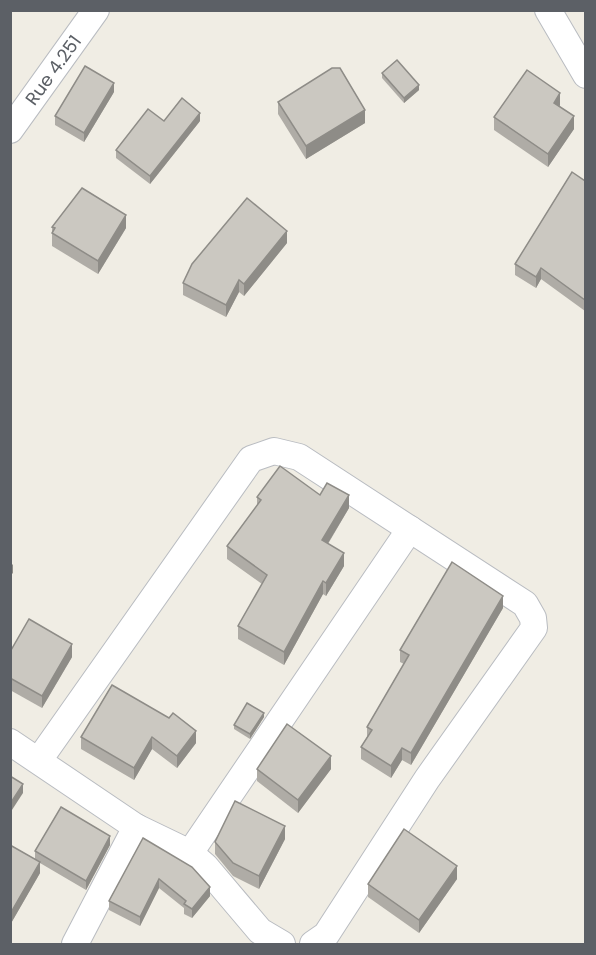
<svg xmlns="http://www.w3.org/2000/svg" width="596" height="955" font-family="Poppins,sans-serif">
	<rect width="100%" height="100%" fill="#f0ede4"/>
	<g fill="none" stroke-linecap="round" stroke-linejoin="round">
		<g stroke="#b9bcc1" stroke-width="28">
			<g id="street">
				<path d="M548,10L586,75"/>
				<path d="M10,130L96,10"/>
				<path d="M10,742L136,827L190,853L205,866L260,931L282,944"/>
				<path d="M39,760L251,459L274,451L299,457L525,604L533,618L534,628L427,779L326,935L313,944"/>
				<path d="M190,853L410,529"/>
				<path d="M75,944L136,827"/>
			</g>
		</g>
		<use href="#street" stroke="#fff" stroke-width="26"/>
	</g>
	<g fill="#afaca6">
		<path d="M382,73L419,90L404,103L382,78Z"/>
		<path d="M114,92L84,142L55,125V116Z"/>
		<path d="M278,102L365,123L306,159L278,114Z"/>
		<path d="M560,105V107L574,129L548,167L494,130V117Z"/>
		<path d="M200,121L150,184L116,158V150Z"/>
		<path d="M585,181V311L541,279L536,288L515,275V264Z"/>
		<path d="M52,227L126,228L98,274L52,246Z"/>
		<path d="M287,243L244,296L239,292L226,317L183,295V283Z"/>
		<path d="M320,495L349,508L328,544L344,566L326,596L323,594L284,665L238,639V626L262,584L227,559V546L257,506V497Z"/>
		<path d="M503,608L411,765L402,760L391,778L361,759V747L367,737V727L404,664L400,662V650Z"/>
		<path d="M10,652L72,657L42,708L10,690Z"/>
		<path d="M112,685L196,743L177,768L152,749L134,780L81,749V737Z"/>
		<path d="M264,717L250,739L234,729V725Z"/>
		<path d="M257,769H331L298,813L257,781Z"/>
		<path d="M143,838L210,896L192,918L184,914V908L159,888L140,926L109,910V901Z"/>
		<path d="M285,839L259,889L233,876L215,854V842Z"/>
		<path d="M10,845L35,859V851L110,845L86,890L40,863V873L10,925Z"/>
		<path d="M457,879L419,933L368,897V884Z"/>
	</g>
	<g fill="#8e8c87">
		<path d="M114,83V92L84,142V133Z"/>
		<path d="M419,85V90L404,103V98Z"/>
		<path d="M560,93V105L554,115V103Z"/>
		<path d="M365,110V123L306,159V146Z"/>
		<path d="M200,113V121L150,184V176Z"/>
		<path d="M574,116V129L548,167V154Z"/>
		<path d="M126,215V228L98,274V261Z"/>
		<path d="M287,231V243L244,296V284Z"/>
		<path d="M541,268V279L536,288V277Z"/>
		<path d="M239,280V292L226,317V305Z"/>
		<path d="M349,495V508L322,553V540Z"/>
		<path d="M344,553V566L326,596V583Z"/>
		<path d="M13,564V573L10,576V567Z"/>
		<path d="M323,581V594L284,665V652Z"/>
		<path d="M503,596V608L411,765V753Z"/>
		<path d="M72,644V657L42,708V696Z"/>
		<path d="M264,713V717L250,739V734Z"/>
		<path d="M196,731V743L177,768V756Z"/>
		<path d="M152,737V749L134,780V768Z"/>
		<path d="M402,748V760L391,778V766Z"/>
		<path d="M331,756V769L298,813V800Z"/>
		<path d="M23,784V793L10,813V804Z"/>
		<path d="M285,826V839L259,889V876Z"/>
		<path d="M110,836V845L86,890V881Z"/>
		<path d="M40,862V873L10,925V914Z"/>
		<path d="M457,866V879L419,933V920Z"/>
		<path d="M159,879V888L140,926V917Z"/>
		<path d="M210,887V896L192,918V909Z"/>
	</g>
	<g fill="#cbc8c1" stroke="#8e8c87" stroke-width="1.5">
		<path d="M397,60L419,85L404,98L382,73Z"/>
		<path d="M85,66L114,83L84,133L55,116Z"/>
		<path d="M332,68H340L365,110L306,146L278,102Z"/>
		<path d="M527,70L560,93L554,103L574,116L548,154L494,117Z"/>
		<path d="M182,98L200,113L150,176L116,150L148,109L164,121Z"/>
		<path d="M572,172L585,181V300L541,268L536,277L515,264Z"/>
		<path d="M82,188L126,215L98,261L52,233L55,228L52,227Z"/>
		<path d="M247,198L287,231L244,284L239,280L226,305L183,283L192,264Z"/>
		<path d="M280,466L320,495L327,483L349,495L322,540L344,553L326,583L323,581L284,652L238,626L267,575L227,546L261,500L257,497Z"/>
		<path d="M452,562L503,596L411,753L402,748L391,766L361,747L372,730L367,727L409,655L400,650Z"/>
		<path d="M29,619L72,644L42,696L10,678V652Z"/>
		<path d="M112,685L169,718L173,713L196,731L177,756L152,737L134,768L81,737Z"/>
		<path d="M247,703L264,713L250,734L234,725Z"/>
		<path d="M287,724L331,756L298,800L257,769Z"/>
		<path d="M10,776L23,784L10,804Z"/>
		<path d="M235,801L285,826L259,876L233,863L215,842Z"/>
		<path d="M61,807L110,836L86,881L35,851Z"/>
		<path d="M404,829L457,866L419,920L368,884Z"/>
		<path d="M143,838L192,867L210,887L192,909L184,904L186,901L159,879L140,917L109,901Z"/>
		<path d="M10,845L40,862L10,914Z"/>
	</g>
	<g text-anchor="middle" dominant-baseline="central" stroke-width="4.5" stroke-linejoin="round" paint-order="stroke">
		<g font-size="18" fill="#5c6066" stroke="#fff">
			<text transform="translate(53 70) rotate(-54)">Rue 4.251</text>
		</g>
	</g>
	<rect width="596" height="955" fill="none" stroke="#5c6066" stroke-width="24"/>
</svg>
